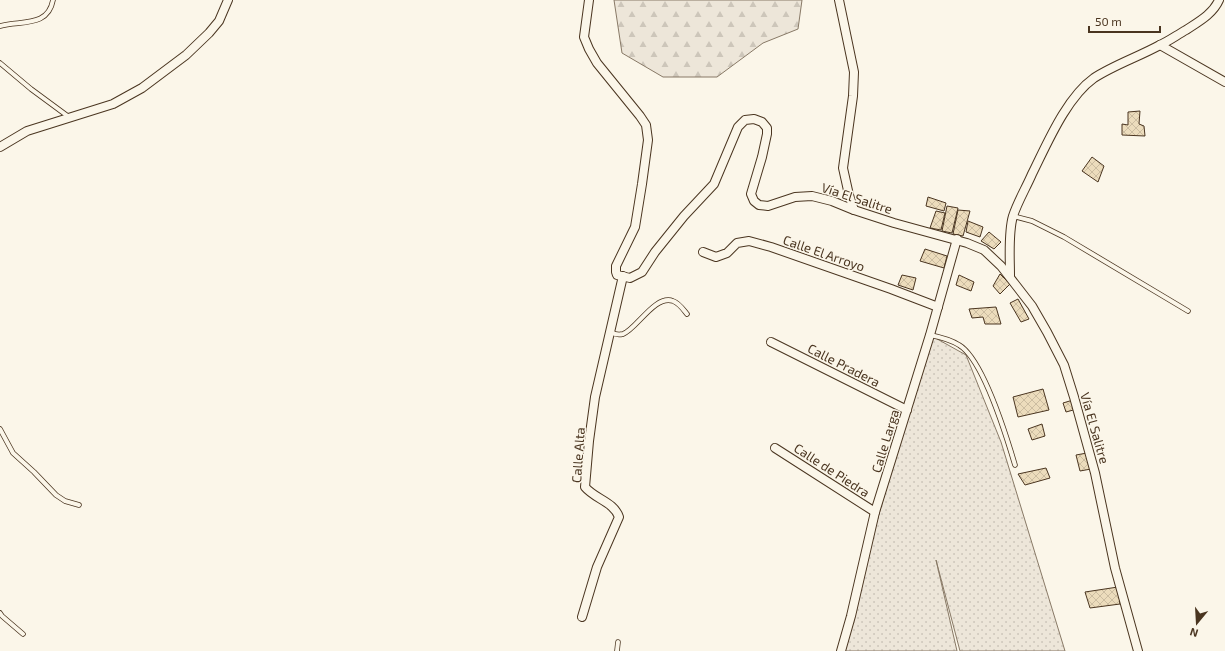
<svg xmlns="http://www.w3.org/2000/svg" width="1225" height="651" font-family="'Exo 2',sans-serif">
	<defs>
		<pattern id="grass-dots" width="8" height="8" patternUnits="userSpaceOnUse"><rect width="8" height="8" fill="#ede6d9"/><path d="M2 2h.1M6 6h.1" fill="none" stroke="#cdc6ba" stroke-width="1.8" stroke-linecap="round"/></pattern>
		<pattern id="forest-firs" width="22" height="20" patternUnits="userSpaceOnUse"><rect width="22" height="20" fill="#ede6d9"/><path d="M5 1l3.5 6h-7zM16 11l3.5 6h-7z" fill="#cdc6ba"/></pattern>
		<pattern id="building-cross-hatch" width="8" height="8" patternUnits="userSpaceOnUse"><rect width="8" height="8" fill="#ecdcbc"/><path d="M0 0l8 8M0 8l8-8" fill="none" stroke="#ccbda1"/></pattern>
	</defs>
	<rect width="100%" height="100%" fill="#fbf6e9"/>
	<path fill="url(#grass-dots)" stroke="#887966" d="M930,335L966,355L1001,442L1065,651H960L936,560L957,651H840Z"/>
	<path fill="url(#forest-firs)" stroke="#887966" d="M614,0H802L798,29L763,43L717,77H663L622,53Z"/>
	<g fill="url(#building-cross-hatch)" stroke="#4a3520">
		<path d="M1140,111L1139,124L1144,126L1145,136L1122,135V124L1128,125V112Z"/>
		<path d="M1092,157L1104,166L1098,182L1082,171Z"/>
		<path d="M928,197L946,203L944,211L926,206Z"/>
		<path d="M947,206L958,208L952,233L942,231Z"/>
		<path d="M958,210L970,211L963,236L953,234Z"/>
		<path d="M936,211L945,213L941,230L930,228Z"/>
		<path d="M968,221L983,227L980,237L966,232Z"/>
		<path d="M989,232L1001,242L994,249L981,241Z"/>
		<path d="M925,249L947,256L944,268L920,261Z"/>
		<path d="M1000,274L1010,284L1000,294L993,286Z"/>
		<path d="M902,275L916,278L913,290L898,285Z"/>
		<path d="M959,275L974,282L971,291L956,285Z"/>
		<path d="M1018,299L1029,319L1021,322L1010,303Z"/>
		<path d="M996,307L1001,324H985L983,317L972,318L969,309Z"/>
		<path d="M1043,389L1049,410L1018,417L1013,397Z"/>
		<path d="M1073,400L1077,409L1066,412L1063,403Z"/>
		<path d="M1042,424L1045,436L1032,440L1028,429Z"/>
		<path d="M1087,453L1091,469L1080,471L1076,455Z"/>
		<path d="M1046,468L1050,478L1025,485L1018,474Z"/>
		<path d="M1118,587L1120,604L1090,608L1085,592Z"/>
	</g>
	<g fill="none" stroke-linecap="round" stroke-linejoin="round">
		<g stroke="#4a3520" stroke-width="5.5">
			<g id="lane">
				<path d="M0,26C20,20 48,28 53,0"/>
				<path d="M0,63L31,89L69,117"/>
				<path d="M1013,216L1032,221L1064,237L1188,311"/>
				<path d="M611,332C614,334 619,335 623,334C636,330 655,294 673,301C679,303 683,309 687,314"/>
				<path d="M930,335C940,337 951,340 959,345C983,359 1007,438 1015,465"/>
				<path d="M0,429L13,453L34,472L56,495L65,501L79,505"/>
				<path d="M0,613L2,616L23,634"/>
				<path d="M617,651L618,642"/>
			</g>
		</g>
		<g stroke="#4a3520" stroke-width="10">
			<g id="street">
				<path d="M589,0L584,37L589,49L597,63L640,116L646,125L648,140L642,184L635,227L616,266V272L617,275L630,278L642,272L655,252L684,216L714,184L738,127L745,120L754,119L762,122L767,128V134L762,157L751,194L754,201L759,205L768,206L795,197L812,196L832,201L854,210L894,223L967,243L984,250L1001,266L1032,306L1047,332L1064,365L1074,397L1095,473L1115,568L1138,651"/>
				<path d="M839,0L854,72L853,96L843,168L849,195L854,210"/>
				<path d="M1160,45L1225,82"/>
				<path d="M0,147L27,131L113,104L142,88L186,55L209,33L219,21L228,0"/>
				<path d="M703,252L716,257L727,253L737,243L749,241L771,247L891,289L938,307"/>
				<path d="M1010,276C1010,258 1008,233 1013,216C1018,201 1026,188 1032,174C1047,144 1066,98 1094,78C1114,65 1138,57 1160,45C1169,41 1177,35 1186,30C1198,22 1213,14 1219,0"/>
				<path d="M771,342L907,410"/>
				<path d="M775,448L875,512"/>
				<path d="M582,617L597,567L619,517C614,502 595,499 585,487L589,441L595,397L623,276"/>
				<path d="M841,651L851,616L875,512L930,335L957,239"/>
			</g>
		</g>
		<use href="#lane" stroke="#fbf6e9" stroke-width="4"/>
		<use href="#street" stroke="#fbf6e9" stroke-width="8"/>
	</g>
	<g text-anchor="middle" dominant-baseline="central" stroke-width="3" stroke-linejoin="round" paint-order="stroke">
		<g font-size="13" fill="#4a3520" stroke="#fbf6e9">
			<text transform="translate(857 198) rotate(18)">Vía El Salitre</text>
			<text transform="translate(824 253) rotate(19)">Calle El Arroyo</text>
			<text transform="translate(844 365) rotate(27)">Calle Pradera</text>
			<text transform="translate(1095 428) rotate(74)">Vía El Salitre</text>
			<text transform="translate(885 441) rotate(-73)">Calle Larga</text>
			<text transform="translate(578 455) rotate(-86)">Calle Alta</text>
			<text transform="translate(832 470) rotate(33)">Calle de Piedra</text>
		</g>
	</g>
	<g transform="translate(1197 623) rotate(198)" stroke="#fbf6e9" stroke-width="3" paint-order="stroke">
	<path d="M0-3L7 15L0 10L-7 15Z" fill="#4a3520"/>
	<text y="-6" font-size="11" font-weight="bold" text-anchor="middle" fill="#4a3520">N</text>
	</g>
	<path d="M1089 26v6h71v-6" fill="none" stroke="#4a3520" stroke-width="2"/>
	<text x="1095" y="26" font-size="12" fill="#4a3520" stroke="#fbf6e9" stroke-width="3" paint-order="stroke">50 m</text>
</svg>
